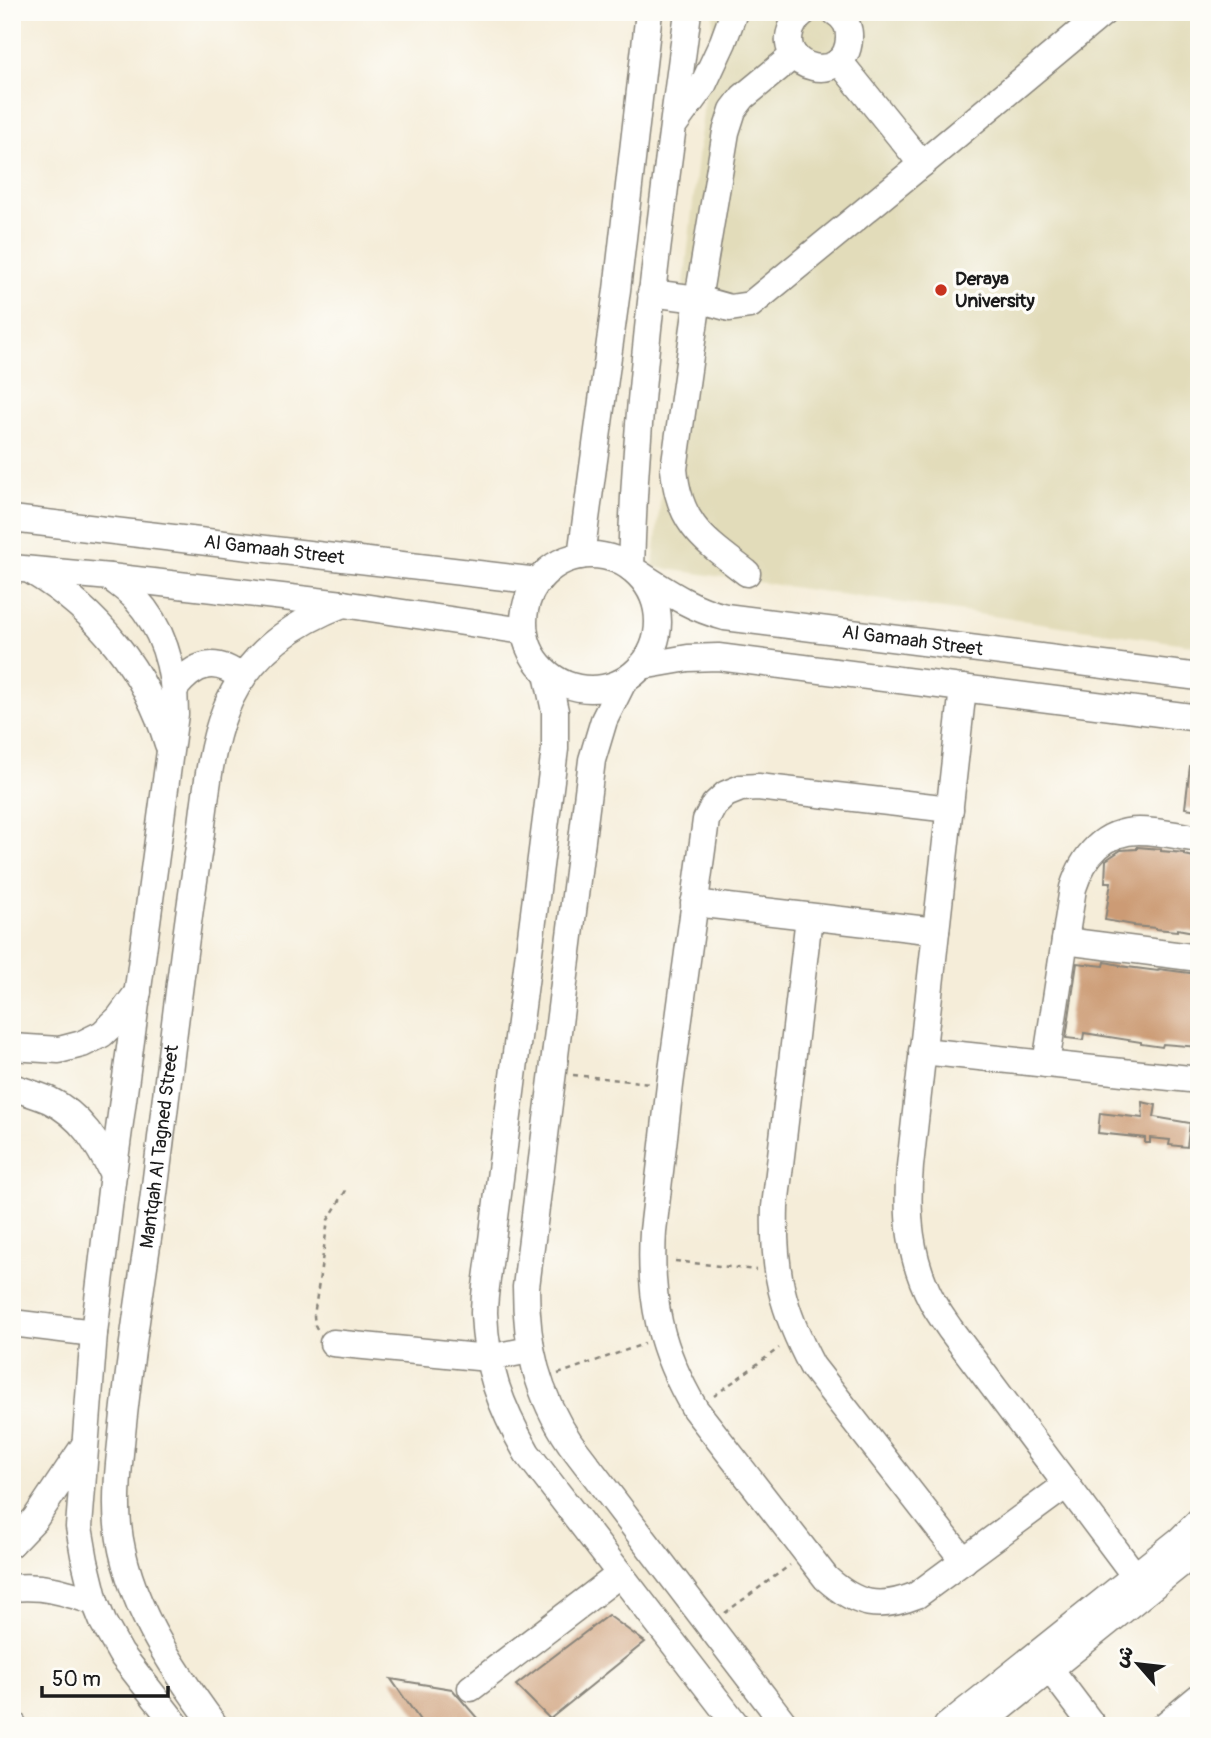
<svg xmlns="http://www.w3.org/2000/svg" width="1211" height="1738" font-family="Pangolin,'Playpen Sans Arabic',sans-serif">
	<rect width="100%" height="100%" fill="#fdfcf7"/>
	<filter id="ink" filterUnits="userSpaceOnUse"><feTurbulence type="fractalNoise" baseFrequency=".0143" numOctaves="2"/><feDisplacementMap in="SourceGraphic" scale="14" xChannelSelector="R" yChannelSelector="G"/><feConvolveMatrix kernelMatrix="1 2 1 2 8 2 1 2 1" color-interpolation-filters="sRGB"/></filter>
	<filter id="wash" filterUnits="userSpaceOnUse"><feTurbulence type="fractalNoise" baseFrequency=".00686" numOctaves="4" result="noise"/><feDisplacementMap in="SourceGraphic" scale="28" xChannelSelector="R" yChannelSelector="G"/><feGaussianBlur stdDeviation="1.57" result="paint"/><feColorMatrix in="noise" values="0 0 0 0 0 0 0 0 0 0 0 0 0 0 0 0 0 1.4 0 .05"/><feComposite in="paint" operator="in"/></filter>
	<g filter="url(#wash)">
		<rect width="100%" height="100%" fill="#f5edd9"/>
		<path fill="#e2dcba" d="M714,12H1199V646L653,567Z"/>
		<g id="blocks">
			<g fill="#cc9b74">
				<path d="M1190,766L1199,767V810L1185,808Z"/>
				<path d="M1137,847L1161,849V851L1184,853V855L1199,858V933L1177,929V931L1156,929V928L1134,926V925L1105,920L1111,882H1105L1106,860L1121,850L1137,849Z"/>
				<path d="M1105,962L1120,965V966L1158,971L1159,969L1198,974L1197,991H1199V1047L1163,1044L1162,1047L1141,1044V1042L1084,1033L1083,1040L1066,1038L1077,963L1104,966Z"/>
				<path d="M1142,1102L1156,1105L1154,1117L1190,1123L1187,1147L1169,1145L1170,1140L1150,1138V1143H1145V1138L1098,1133L1100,1113L1143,1118Z"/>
				<path d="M608,1615L645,1642L550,1719L516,1685Z"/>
				<path d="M391,1679L452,1689L484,1726H424Z"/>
			</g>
		</g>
	</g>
	<g filter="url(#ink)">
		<use href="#blocks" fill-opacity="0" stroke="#88847a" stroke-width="2"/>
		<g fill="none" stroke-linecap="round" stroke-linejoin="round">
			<g stroke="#88847a" stroke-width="29">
				<g id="minor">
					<path d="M804,12C798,16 794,22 791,29C776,69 846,87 849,39C850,28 845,18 835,12"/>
					<path d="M839,61L922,164L1104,12"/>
					<path d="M676,122L703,85L723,42L734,12"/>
					<path d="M651,293L698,299L730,308L750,305L922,164"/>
					<path id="s1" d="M12,519L538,581"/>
					<circle cx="591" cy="622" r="67"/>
					<path d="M581,556L617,290L649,12"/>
					<path d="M12,568L110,577L343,604L524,631"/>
					<path d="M631,568C636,381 664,197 688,12"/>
					<path d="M33,572C98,611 146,671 168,744"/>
					<path id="s2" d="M638,573C666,591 692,609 725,617L1199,677"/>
					<path d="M747,573C706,541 679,526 674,469L698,299L726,132L733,110L743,97L794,55"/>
					<path d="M110,577C118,584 128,590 135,598C165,630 175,671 175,714L113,1174L94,1333L79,1527L85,1561L95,1602L103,1622L121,1654L177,1726"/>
					<path d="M642,666L688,658L718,657L1199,718"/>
					<path d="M547,674L555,711V749L489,1264C487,1280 484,1297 484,1313C486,1368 500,1406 527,1453L737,1726"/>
					<path d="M623,682L604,720L592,760L526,1287C526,1346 537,1394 570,1443L786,1726"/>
					<path d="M175,688C196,662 216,657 242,678"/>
					<path d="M963,688L910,1166C906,1213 909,1258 932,1301C937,1311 944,1320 950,1329L1135,1576"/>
					<path d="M950,809L758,787L741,788L726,794L714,805L706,820L670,1085L653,1231C649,1300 660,1350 695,1409L826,1578C857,1606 879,1610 917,1595L1066,1485"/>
					<path d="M694,903L936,931"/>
					<path d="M809,917L775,1207C773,1272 782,1309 812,1366L964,1561"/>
					<path d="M1065,941L1199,958"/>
					<path d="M12,1047L59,1050L82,1044L102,1034L119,1018L138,992"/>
					<path d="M922,1051L1199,1080"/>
					<path d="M1046,1064L1073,888C1083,857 1103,831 1139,831C1158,831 1179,836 1199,839"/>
					<path d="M12,1087C24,1091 37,1095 49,1100C81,1115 98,1144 113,1174"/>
					<path d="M12,1323L94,1333"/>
					<path d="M333,1343L488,1358L530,1350"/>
					<path d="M12,1543L35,1519L84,1446"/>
					<path d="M12,1588C45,1585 65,1592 95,1602"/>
					<path d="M1050,1669L1093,1726"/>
					<path d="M471,1688L620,1574"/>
					<path d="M12,1723L14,1726"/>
					<path id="s3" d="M215,1726C171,1666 126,1601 118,1525C115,1498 119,1462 122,1434C129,1361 141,1289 151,1217C167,1096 179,975 198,854C205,808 208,753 225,711C246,656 290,624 343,604"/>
					<path d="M947,1726L1180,1540L1199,1521"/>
					<path d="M979,1726L1199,1549"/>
					<path d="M1164,1726L1199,1697"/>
				</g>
			</g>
			<g stroke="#88847a" stroke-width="2.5" stroke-dasharray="5 5" stroke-linecap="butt">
				<path d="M573,1075L650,1083"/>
				<path d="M675,1261L756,1270"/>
				<path d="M317,1329L315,1325L314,1316L328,1220L348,1187"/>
				<path d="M558,1374L644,1344"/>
				<path d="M714,1396L779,1348"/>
				<path d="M725,1613L790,1565"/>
			</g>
			<use href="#minor" stroke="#fff" stroke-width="26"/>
		</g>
	</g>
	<circle fill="#c8321e" stroke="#fdfcf7" stroke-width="2.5" cx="941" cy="290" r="7"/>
	<g text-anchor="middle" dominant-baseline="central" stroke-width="7" stroke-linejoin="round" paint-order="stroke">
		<g font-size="19" font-weight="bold" fill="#1c1c1c" stroke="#fdfcf7" text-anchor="start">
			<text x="955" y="279">Deraya<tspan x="955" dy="22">University</tspan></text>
		</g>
		<g font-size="19" fill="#1c1c1c" stroke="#fdfcf7">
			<text stroke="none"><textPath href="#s1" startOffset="264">Al Gamaah Street</textPath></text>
			<text stroke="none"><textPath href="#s2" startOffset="287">Al Gamaah Street</textPath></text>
			<text stroke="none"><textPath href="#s3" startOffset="607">Mantqah Al Tagned Street</textPath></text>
		</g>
	</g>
	<rect width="1211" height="1738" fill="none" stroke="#fdfcf7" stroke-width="42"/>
	<g transform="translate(1138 1664) rotate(298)" stroke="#fdfcf7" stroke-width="5" paint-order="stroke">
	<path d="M0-5L12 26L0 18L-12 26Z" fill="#1c1c1c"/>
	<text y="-10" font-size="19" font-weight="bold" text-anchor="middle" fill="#1c1c1c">ش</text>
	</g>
	<path d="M42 1686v10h126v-10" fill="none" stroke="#1c1c1c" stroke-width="3.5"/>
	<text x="52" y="1686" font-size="21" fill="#1c1c1c" stroke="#fdfcf7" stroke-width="5" paint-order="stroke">50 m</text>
</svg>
